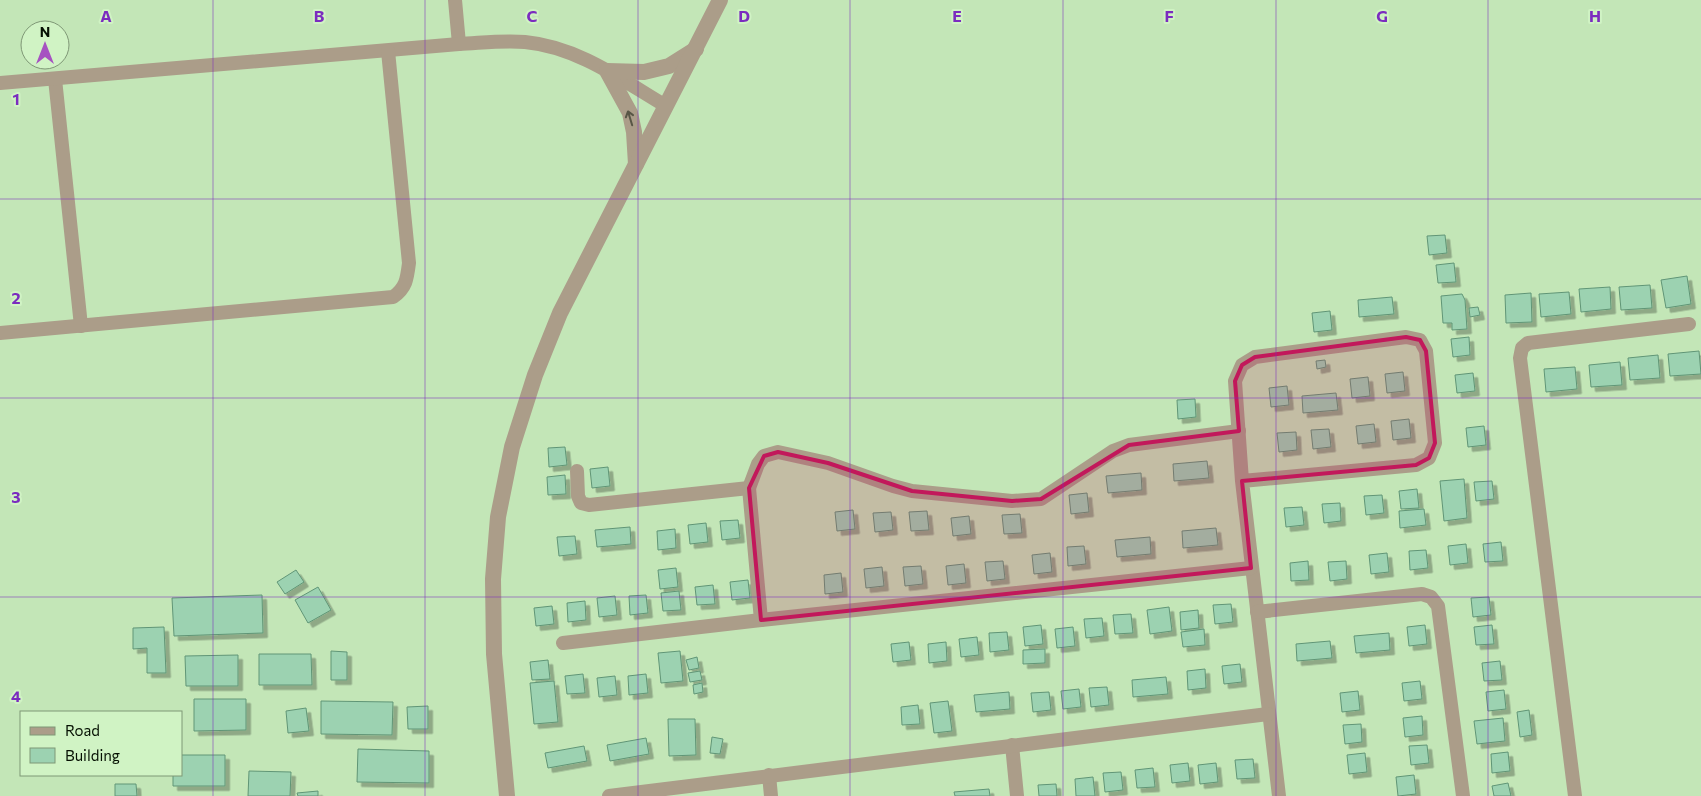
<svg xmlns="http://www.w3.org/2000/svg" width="1701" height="796" font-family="Commissioner,sans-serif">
	<defs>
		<filter id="shadow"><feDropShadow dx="4.5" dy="4.5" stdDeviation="0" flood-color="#0004"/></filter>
	</defs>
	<rect width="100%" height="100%" fill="#c3e6b7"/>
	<g fill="#9cd2b1" stroke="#609576" filter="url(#shadow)">
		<path d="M1445,235L1447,253L1429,255L1427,236Z"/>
		<path d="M1454,263L1456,282L1438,283L1436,265Z"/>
		<path d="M1687,276L1691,304L1666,308L1661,280Z"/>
		<path d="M1650,285L1652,308L1621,310L1619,287Z"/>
		<path d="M1610,287L1611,309L1581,312L1579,289Z"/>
		<path d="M1569,292L1571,314L1541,317L1539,294Z"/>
		<path d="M1531,293L1532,322L1506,323L1505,295Z"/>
		<path d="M1462,294L1465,300L1467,329L1452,330V323H1443L1441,296Z"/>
		<path d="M1392,297L1394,314L1359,317L1358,300Z"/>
		<path d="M1478,307L1480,315L1470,317L1469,308Z"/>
		<path d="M1330,311L1332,330L1314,332L1312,313Z"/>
		<path d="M1469,337L1470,355L1453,357L1451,339Z"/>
		<path d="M1699,351L1701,374L1670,376L1668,354Z"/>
		<path d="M1658,355L1660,378L1630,380L1628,358Z"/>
		<path d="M1325,360L1326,367L1317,369L1316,361Z"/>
		<path d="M1620,362L1622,385L1591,387L1589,365Z"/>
		<path d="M1575,367L1577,389L1546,392L1544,369Z"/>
		<path d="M1403,372L1405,391L1387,393L1385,374Z"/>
		<path d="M1473,373L1475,391L1457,393L1455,375Z"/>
		<path d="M1368,377L1370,396L1352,398L1350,379Z"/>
		<path d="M1287,386L1289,405L1271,407L1269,388Z"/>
		<path d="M1336,393L1338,410L1303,413L1302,396Z"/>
		<path d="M1195,399L1196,417L1178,419L1177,400Z"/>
		<path d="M1409,419L1411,438L1393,440L1391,421Z"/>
		<path d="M1374,424L1376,442L1358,444L1356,426Z"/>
		<path d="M1484,426L1486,445L1468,447L1466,428Z"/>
		<path d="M1329,429L1331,447L1313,449L1311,430Z"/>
		<path d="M1296,432L1297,450L1279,452L1277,433Z"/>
		<path d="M565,447L567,465L549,467L548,448Z"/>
		<path d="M1207,461L1209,478L1174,481L1173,464Z"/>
		<path d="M608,467L610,486L592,488L590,469Z"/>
		<path d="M1141,473L1142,490L1108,493L1106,476Z"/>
		<path d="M565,475L566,494L548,495L547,477Z"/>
		<path d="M1464,479L1467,518L1444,521L1440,481Z"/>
		<path d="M1492,481L1494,499L1476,501L1474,482Z"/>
		<path d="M1417,489L1419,508L1401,509L1399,491Z"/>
		<path d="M1087,493L1089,512L1071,514L1069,495Z"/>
		<path d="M1382,495L1384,513L1366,515L1364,496Z"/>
		<path d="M1340,503L1341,521L1324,523L1322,504Z"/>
		<path d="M1302,507L1304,525L1286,527L1284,508Z"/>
		<path d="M1424,509L1426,525L1400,528L1399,511Z"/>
		<path d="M853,510L855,529L837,531L835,512Z"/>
		<path d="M927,511L929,530L911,531L909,512Z"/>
		<path d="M891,512L893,530L875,532L873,513Z"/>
		<path d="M1020,514L1022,533L1004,534L1002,515Z"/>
		<path d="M969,516L971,534L953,536L951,518Z"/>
		<path d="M738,520L740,538L722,540L720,521Z"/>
		<path d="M706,523L708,542L690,544L688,525Z"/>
		<path d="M630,527L631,544L597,547L595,530Z"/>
		<path d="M1216,528L1218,545L1183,548L1182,531Z"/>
		<path d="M675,529L676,548L658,550L657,531Z"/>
		<path d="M575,536L577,554L559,556L557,537Z"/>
		<path d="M1150,537L1151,554L1117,557L1115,540Z"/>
		<path d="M1501,542L1503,561L1485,562L1483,544Z"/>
		<path d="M1466,544L1468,563L1450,565L1448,546Z"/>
		<path d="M1084,546L1086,564L1068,566L1067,547Z"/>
		<path d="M1426,550L1428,568L1410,570L1409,551Z"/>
		<path d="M1050,553L1052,572L1034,574L1032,555Z"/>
		<path d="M1387,553L1389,572L1371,574L1369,555Z"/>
		<path d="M1003,561L1005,579L987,581L985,562Z"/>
		<path d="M1308,561L1309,580L1291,581L1290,563Z"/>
		<path d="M1346,561L1347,579L1330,581L1328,562Z"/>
		<path d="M964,564L966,583L948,585L946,566Z"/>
		<path d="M921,566L923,584L905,586L903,567Z"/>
		<path d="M882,567L884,586L866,588L864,569Z"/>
		<path d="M676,568L678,587L660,589L658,570Z"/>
		<path d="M296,570L304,582L285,594L277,582Z"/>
		<path d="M841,573L843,592L825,594L824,575Z"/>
		<path d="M748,580L750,598L732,600L730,582Z"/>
		<path d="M713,585L715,604L697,605L695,587Z"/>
		<path d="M318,587L331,610L308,623L295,600Z"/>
		<path d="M679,591L681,610L663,611L661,593Z"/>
		<path d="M262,595L263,633L174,636L172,598Z"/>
		<path d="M646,595L648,613L630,615L629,596Z"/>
		<path d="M615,596L617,615L599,617L597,598Z"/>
		<path d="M1489,597L1491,615L1473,617L1471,598Z"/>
		<path d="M585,601L586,620L568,622L567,603Z"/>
		<path d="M1231,604L1233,622L1215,624L1213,605Z"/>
		<path d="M552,606L554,624L536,626L534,608Z"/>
		<path d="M1169,607L1172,631L1150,634L1147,610Z"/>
		<path d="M1198,610L1199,628L1181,630L1180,612Z"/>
		<path d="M1131,614L1133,633L1115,634L1113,615Z"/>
		<path d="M1102,618L1104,636L1086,638L1084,619Z"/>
		<path d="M1041,625L1043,644L1025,646L1023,627Z"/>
		<path d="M1425,625L1427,644L1409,646L1407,627Z"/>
		<path d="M1492,625L1494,644L1476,645L1474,627Z"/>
		<path d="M164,627L166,673H147V648L133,649V628Z"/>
		<path d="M1073,627L1075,646L1057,648L1055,629Z"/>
		<path d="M1204,629L1205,645L1183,647L1181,632Z"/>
		<path d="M1007,632L1009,650L990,652L989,633Z"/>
		<path d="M1389,633L1390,650L1356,653L1354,636Z"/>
		<path d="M977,637L979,655L961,657L959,639Z"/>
		<path d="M1330,641L1332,658L1297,661L1296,644Z"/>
		<path d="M909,642L911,660L893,662L891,644Z"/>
		<path d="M946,642L947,661L929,663L928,644Z"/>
		<path d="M1045,649V663L1023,664V650Z"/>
		<path d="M331,651L347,652V680H331Z"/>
		<path d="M680,651L683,681L661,683L658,653Z"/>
		<path d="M259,654H311L312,685H259Z"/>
		<path d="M238,655V686H186L185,656Z"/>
		<path d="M697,657L699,668L689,670L686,660Z"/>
		<path d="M548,660L550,679L532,680L530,662Z"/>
		<path d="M1500,661L1502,680L1484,681L1482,663Z"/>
		<path d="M1240,664L1242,682L1224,684L1222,666Z"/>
		<path d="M1205,669L1206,688L1188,690L1187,671Z"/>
		<path d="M700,671L702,680L690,682L688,673Z"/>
		<path d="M583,674L585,693L567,694L565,676Z"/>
		<path d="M646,674L648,693L629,695L628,676Z"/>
		<path d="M615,676L617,695L599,697L597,678Z"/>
		<path d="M1166,677L1168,694L1133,697L1132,680Z"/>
		<path d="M554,681L558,722L534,724L530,683Z"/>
		<path d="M1420,681L1422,699L1404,701L1402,683Z"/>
		<path d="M702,683L703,692L694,694L693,685Z"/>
		<path d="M1107,687L1109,705L1091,707L1089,688Z"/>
		<path d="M1079,689L1081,707L1063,709L1061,691Z"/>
		<path d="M1504,690L1506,709L1488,711L1486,692Z"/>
		<path d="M1358,691L1360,710L1342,712L1340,693Z"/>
		<path d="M1009,692L1010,709L976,712L974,695Z"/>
		<path d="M1049,692L1051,710L1033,712L1031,693Z"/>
		<path d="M194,699H246V730L194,731Z"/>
		<path d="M321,701L393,702L392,735L321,734Z"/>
		<path d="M948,701L952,731L934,733L930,703Z"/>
		<path d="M918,705L920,724L902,725L901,707Z"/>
		<path d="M428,706V729H408L407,707Z"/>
		<path d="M306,708L309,731L288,733L286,711Z"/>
		<path d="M1529,710L1532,735L1520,737L1517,712Z"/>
		<path d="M1422,716L1423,735L1405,737L1403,718Z"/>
		<path d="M1503,718L1505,741L1477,744L1474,721Z"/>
		<path d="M668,719H695L696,755L669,756Z"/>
		<path d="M1361,724L1362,742L1345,744L1343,725Z"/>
		<path d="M712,737L723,739L720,754L710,753Z"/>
		<path d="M646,738L649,754L610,761L607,745Z"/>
		<path d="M1427,745L1429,763L1411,765L1409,746Z"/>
		<path d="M584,746L587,761L548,768L545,753Z"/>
		<path d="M358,749L429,751V783L357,782Z"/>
		<path d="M1508,752L1510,771L1492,773L1491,754Z"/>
		<path d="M1365,753L1367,772L1349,774L1347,755Z"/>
		<path d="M181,755H225V786H173V775H181Z"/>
		<path d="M1253,759L1255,778L1237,779L1235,760Z"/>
		<path d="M1188,763L1190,781L1172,783L1170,765Z"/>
		<path d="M1216,763L1218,782L1200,784L1198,765Z"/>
		<path d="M1153,768L1155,787L1137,788L1135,770Z"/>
		<path d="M249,771L291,772L290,796H248Z"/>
		<path d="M1121,772L1123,790L1105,792L1103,773Z"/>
		<path d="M1414,775L1416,794L1398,796L1396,777Z"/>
		<path d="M1093,777L1095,796H1076L1075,779Z"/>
		<path d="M1508,783L1511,796H1494L1492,786Z"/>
		<path d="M115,784H136L137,796H115Z"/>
		<path d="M1056,784L1057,796H1039L1038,785Z"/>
		<path d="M989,789L990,796H955L954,792Z"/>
		<path d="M318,791V796H298L297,793Z"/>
	</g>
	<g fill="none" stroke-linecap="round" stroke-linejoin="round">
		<g stroke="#ab9d89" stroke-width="14">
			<path d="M455,0L459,44"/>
			<path d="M55,79L81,326"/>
			<path d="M0,83L459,44C481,43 503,40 525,42C578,47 622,80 666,106"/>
			<path d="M0,333L393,297C406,288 407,279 409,263L388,51"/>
			<path d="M577,471L578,496L581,503L589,505L749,488L761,620"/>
			<path d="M1242,481L1416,465L1429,458L1435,443L1426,351L1420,340L1406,337L1255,357L1242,365L1235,381L1242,481L1279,796"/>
			<path d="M749,488L758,464L764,456L778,452L828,463L893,486L912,491L1012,501L1041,499L1113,451L1129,445L1239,431"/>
			<path d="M1257,612L1422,594L1431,597L1438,606L1463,796"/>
			<path d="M563,643L761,620L1251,568"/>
			<path d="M1012,745L1017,796"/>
			<path d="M769,775L771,796"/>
			<path d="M609,796L1268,714"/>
			<path d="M1575,796L1520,358L1522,348L1528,343L1689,324"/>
		</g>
		<g stroke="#ab9d89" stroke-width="16">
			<path d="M636,164L634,132L630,113L607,71L644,72L669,66L696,49"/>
			<path d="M507,796L494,654L493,579L498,517L512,447L535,375L560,313L720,0"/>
		</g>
	</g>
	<defs><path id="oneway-shaft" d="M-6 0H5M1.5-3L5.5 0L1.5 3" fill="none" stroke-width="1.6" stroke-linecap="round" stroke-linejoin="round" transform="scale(1.25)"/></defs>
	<use stroke="#585646" href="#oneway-shaft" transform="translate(630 118) rotate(-107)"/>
	<path fill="#c2185b" fill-opacity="0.2" stroke="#c2185b" stroke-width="4" stroke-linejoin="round" d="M1406,337L1420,340L1426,351L1435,443L1429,458L1416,465L1242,481L1251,568L761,620L749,488L764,456L778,452L828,463L912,491L1012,501L1041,499L1129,445L1239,431L1235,381L1242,365L1255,357Z"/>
	<path fill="none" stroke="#7b2cbf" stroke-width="1" stroke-opacity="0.55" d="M213,0V796M425,0V796M638,0V796M850,0V796M1063,0V796M1276,0V796M1488,0V796M0,199H1701M0,398H1701M0,597H1701"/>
	<g font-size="16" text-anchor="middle" font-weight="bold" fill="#7b2cbf" stroke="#d0f3c4" stroke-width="4" stroke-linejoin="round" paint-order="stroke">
		<text x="106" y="22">A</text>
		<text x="319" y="22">B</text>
		<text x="532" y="22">C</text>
		<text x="744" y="22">D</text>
		<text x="957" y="22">E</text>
		<text x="1169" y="22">F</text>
		<text x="1382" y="22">G</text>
		<text x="1595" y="22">H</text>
		<text x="16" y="105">1</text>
		<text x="16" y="304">2</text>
		<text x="16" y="503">3</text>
		<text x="16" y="702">4</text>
	</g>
	<rect x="20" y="711" width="162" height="65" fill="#d0f3c4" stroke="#7f9876"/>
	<rect x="30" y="727" width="25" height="8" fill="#ab9d89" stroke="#7f9876"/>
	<text x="65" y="736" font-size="15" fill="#051002">Road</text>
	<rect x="30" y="748" width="25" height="15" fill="#9cd2b1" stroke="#7f9876"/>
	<text x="65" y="761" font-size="15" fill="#051002">Building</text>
	<g transform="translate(45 45)"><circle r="24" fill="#d0f3c4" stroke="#7f9876"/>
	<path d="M0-4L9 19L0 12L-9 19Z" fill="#a652c1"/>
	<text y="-8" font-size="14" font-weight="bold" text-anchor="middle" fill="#051002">N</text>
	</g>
</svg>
